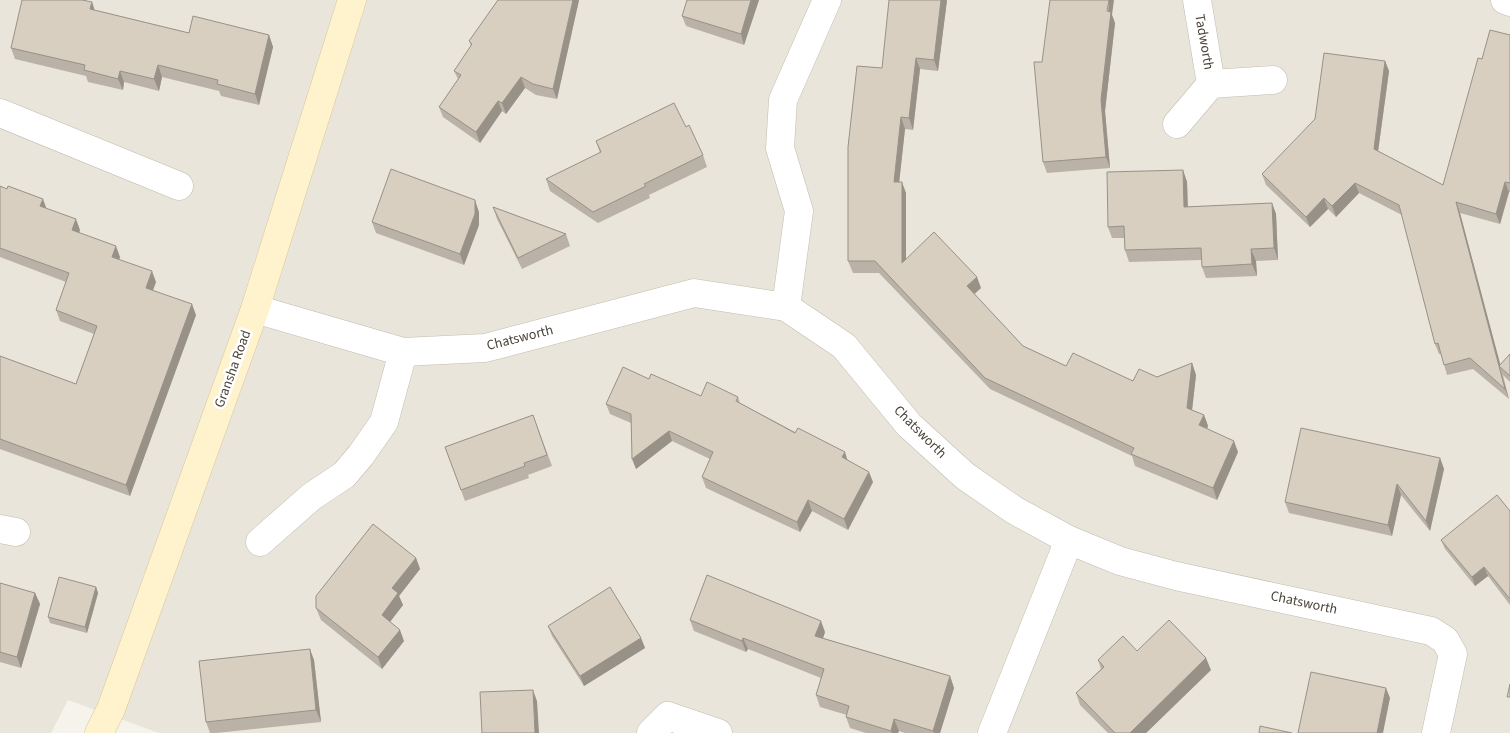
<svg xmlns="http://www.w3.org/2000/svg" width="1510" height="733" font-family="'Source Sans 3',sans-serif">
	<rect width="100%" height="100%" fill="#f6f3ec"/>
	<path fill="#eae5da" d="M0,0H1510V733H159L68,700L51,733H0Z"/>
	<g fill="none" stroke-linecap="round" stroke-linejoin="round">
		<g stroke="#c2bbae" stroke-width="29">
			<g id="street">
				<path d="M1197,0L1211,84"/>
				<path d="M1505,0L1510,2"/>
				<path d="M0,113L179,186"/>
				<path d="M1177,124L1211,84L1273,80"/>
				<path d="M786,307L799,211L780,148L783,100L827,0"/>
				<path d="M255,309L403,352L485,348L694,293L786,307L844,346L909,425L965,476L1014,510L1069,540L1120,561L1176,576L1431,631L1445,640L1453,654L1436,733"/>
				<path d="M0,529L16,532"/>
				<path d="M260,542L311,497L344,475L361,455L384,422L403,352"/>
				<path d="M651,733L668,716L718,733"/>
				<path d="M992,733L1069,540"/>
			</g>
		</g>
		<g stroke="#d6c79b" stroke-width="29">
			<path id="secondary" d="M99,733L111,709L255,309L352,0"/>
		</g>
		<use href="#street" stroke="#fff" stroke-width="28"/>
		<use href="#secondary" stroke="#fff3cd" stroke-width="28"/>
	</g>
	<g fill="#bab2a6">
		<path d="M498,0H579L557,99L536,95L525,88L506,114L502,111L480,143L443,117L439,107L458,79L454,71L471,46L469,41Z"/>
		<path d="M759,0L744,45L686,26L682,16Z"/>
		<path d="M947,0L938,71L920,69L913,130L905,129L899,182L906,193V259L981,288L974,294L1023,346L1066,366L1133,381L1157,377L1192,363L1196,375L1192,410L1204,415L1208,426L1207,429L1238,452L1217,500L1135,466L1132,456L990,389L879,273H853L848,261L882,68Z"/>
		<path d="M92,2L94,10L189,33L269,35L273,47L259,105L221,96L219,91L162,77L159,91L124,82L123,90L88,82L86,76L15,59L11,48Z"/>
		<path d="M1112,15L1115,23L1105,111L1110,168L1047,173L1043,162L1042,62Z"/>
		<path d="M1510,35V192H1509L1500,224L1460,213L1500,365L1510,354V382L1503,375L1509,399L1473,369L1447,375L1441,354H1439L1435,344L1402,215L1359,193L1336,217L1328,209L1310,227L1266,185L1262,174L1385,61L1389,71L1378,151L1443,185L1482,59Z"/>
		<path d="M686,127L703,155L707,167L649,195L650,198L598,223L550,191L546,179L600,153L596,141Z"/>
		<path d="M1183,170L1187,182L1188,207L1272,203L1276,214L1278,260L1256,261L1257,276L1206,278L1202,267V260L1129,262L1125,250L1124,238H1112L1108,227Z"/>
		<path d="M0,186L46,208L80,230L79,233L120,257L119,259L156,282L153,290L196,315L130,496L0,449V356L76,384L94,334L60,321L56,310L66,282L0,257Z"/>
		<path d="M493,207L566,234L570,246L522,269L497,219Z"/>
		<path d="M479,212V225L464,265L376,233L372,222Z"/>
		<path d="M649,379L701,396L738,397L740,403L848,460L873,482L848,530L812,511L800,532L706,488L702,477L710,459L672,441L636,469L631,423L610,414L606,404Z"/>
		<path d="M533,415L552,466L528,475L529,478L465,501L445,447Z"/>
		<path d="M1440,458L1444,469L1430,531L1401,495L1392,536L1289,513L1285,502Z"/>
		<path d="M1510,511V605L1488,576L1475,586L1445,549L1441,540Z"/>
		<path d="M416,558L420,569L399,596L403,605L390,622L404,641L382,669L321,620L316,608Z"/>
		<path d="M0,583L35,593L40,604L21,668L0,662Z"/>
		<path d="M96,587L98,593L87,633L50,623L48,617Z"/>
		<path d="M690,620L825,632L823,638L950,676L954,688L940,733H905L899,731L898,733H866L850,728L846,717L847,715L820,707L816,695L821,678L748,649L746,652L694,631Z"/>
		<path d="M548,626L641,638L645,648L584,686L552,636Z"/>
		<path d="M1137,651L1211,670L1146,733H1108L1080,705L1076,693L1101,669L1098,660Z"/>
		<path d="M314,660L321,722L216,733H210L206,722Z"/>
	</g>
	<g fill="#979187">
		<path d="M573,0H579L557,99L553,89Z"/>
		<path d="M751,0H759L744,45L741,34Z"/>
		<path d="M941,0H947L938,71L934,60Z"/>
		<path d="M1109,0H1114L1112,15L1115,23L1105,111L1110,168L1106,157L1101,100Z"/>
		<path d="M92,2L96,14L90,9Z"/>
		<path d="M269,35L273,47L259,105L255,94Z"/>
		<path d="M916,58L920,69L913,130L909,118Z"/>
		<path d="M1385,61L1389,71L1377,159L1374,149Z"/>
		<path d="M158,65L162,77L159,91L154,79Z"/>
		<path d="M120,71L124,82L123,90L118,79Z"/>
		<path d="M521,77L525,88L506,114L502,103Z"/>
		<path d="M498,101L502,111L480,143L476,132Z"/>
		<path d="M901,117L905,129L898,193L894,182Z"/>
		<path d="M1183,170L1187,182L1188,218L1184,207Z"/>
		<path d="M902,182L906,193V274L902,263Z"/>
		<path d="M1505,182L1509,192L1500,224L1496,214Z"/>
		<path d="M1355,183L1359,193L1336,217L1332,206Z"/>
		<path d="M1324,198L1328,209L1310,227L1306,217Z"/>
		<path d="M43,199L47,210L40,206Z"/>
		<path d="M475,200L479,212V225L464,265L460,254Z"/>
		<path d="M1456,202L1460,213L1501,367L1499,366L1509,399L1505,389Z"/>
		<path d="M1272,203L1276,214L1278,260L1274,248Z"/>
		<path d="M76,219L80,230L76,241L72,230Z"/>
		<path d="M116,246L120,257L116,268L112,257Z"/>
		<path d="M1251,249L1256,261L1257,276L1252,264Z"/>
		<path d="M152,271L156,282L150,298L146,288Z"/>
		<path d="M977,277L981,288L971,297L967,286Z"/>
		<path d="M192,304L196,315L130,496L126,485Z"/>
		<path d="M1192,363L1196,375L1191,419L1187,408Z"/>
		<path d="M1204,415L1208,426L1203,437L1199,425Z"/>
		<path d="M669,431L672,441L636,469L632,459Z"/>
		<path d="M1234,441L1238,452L1217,500L1213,488Z"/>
		<path d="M845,452L848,462L842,457Z"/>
		<path d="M1440,458L1444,469L1430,531L1426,521Z"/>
		<path d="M869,472L873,482L848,530L844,519Z"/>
		<path d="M1397,484L1401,495L1392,536L1388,525Z"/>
		<path d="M808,500L812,511L800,532L797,522Z"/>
		<path d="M416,558L420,569L399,596L403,605L386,627L382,615L392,588Z"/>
		<path d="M1484,567L1488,576L1475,586L1472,577Z"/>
		<path d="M96,587L98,593L87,633L85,627Z"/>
		<path d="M35,593L40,604L21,668L17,657Z"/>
		<path d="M821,621L825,632L820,647L815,636Z"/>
		<path d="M400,630L404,641L382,669L378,657Z"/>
		<path d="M641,638L645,648L584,686L580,676Z"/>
		<path d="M743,638L748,649L746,652L742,641Z"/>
		<path d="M310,649L314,660L321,722L316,710Z"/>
		<path d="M1206,658L1211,670L1146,733H1130Z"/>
		<path d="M950,676L954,688L940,733H934L933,731Z"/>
		<path d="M1386,688L1390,698L1383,733H1377Z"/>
		<path d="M533,690L537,701L539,733H535Z"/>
		<path d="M894,719L899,731L898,733H892L891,731Z"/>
	</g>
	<g fill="#d8cfc1" stroke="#979187">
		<path d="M22,0H82L92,2L90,9L189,33L193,16L269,35L255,94L217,84L218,80L158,65L154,79L120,71L118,79L84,70L85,65L11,48Z"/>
		<path d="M498,0H573L553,89L533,84L521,77L502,103L498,101L476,132L439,107L461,75L454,71L472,44L469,41Z"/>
		<path d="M687,0H751L741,34L682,16Z"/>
		<path d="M889,0H941L934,60L916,58L909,118L901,117L894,182H902V263L934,232L977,277L967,286L1023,346L1066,366L1073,353L1133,381L1139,369L1157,377L1192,363L1187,408L1204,415L1199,425L1234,441L1213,488L1131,454L1134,448L985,378L875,261H848V147L857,66L882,68Z"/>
		<path d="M1050,0H1109L1107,11L1111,12L1101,100L1106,157L1043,162L1034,62H1042Z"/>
		<path d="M1490,30L1510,35V183L1505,182L1496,214L1456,202L1505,389L1470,358L1444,365L1438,343L1435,344L1399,205L1355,183L1332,206L1324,198L1306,217L1262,174L1315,119L1324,53L1385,61L1374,149L1443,185L1478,58L1482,59Z"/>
		<path d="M674,103L686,127L689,125L703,155L644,184L646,186L593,212L546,179L601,152L596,141Z"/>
		<path d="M391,169L475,200V214L460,254L372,222Z"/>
		<path d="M1183,170L1184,207L1272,203L1274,248L1251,249L1252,264L1202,267L1201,248L1125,250L1124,226L1108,227L1107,172Z"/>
		<path d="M0,186L7,189L8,186L43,199L40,206L76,219L72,230L116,246L112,257L152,271L146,288L192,304L126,485L0,439V356L76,384L97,326L56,310L69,273L0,248Z"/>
		<path d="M493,207L566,234L518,258Z"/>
		<path d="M1510,354V376L1499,366Z"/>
		<path d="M623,367L649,379L651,374L701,396L707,382L738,397L736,401L795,433L798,428L845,452L842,457L869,472L844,519L808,500L797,522L702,477L713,452L669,431L632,459L631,414L606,404Z"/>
		<path d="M533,415L547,455L524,463L525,466L461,490L445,447Z"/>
		<path d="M1301,428L1440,458L1426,521L1397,484L1388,525L1285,502Z"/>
		<path d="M1497,495L1510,511V599L1484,567L1472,577L1441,540Z"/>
		<path d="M373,524L416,558L392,588L398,593L382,615L400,630L378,657L316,608V596Z"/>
		<path d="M707,575L821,621L815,636L950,676L933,731L894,719L891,731L846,717L849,706L816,695L824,669L743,638L742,641L690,620Z"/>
		<path d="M59,577L96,587L85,627L48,617Z"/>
		<path d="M0,583L35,593L17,657L0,652Z"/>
		<path d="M610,587L641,638L580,676L548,626Z"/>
		<path d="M1169,620L1206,658L1130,733H1115L1076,693L1104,667L1098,660L1123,636L1137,651Z"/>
		<path d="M310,649L316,710L206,722L199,661Z"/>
		<path d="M1311,672L1386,688L1377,733H1298Z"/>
		<path d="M1510,684V697H1507Z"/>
		<path d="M533,690L535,733H482L480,692Z"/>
		<path d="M1260,726L1292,733H1259Z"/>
	</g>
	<g text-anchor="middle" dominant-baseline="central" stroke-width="5" stroke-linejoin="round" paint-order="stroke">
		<g font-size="14" fill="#4b4439" stroke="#fff">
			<text transform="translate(1204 42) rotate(80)">Tadworth</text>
			<text transform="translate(520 338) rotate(-14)">Chatsworth</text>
			<text transform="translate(233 369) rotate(-70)">Gransha Road</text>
			<text transform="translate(920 432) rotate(45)">Chatsworth</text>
			<text transform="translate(1304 603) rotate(12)">Chatsworth</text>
		</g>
	</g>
</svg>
